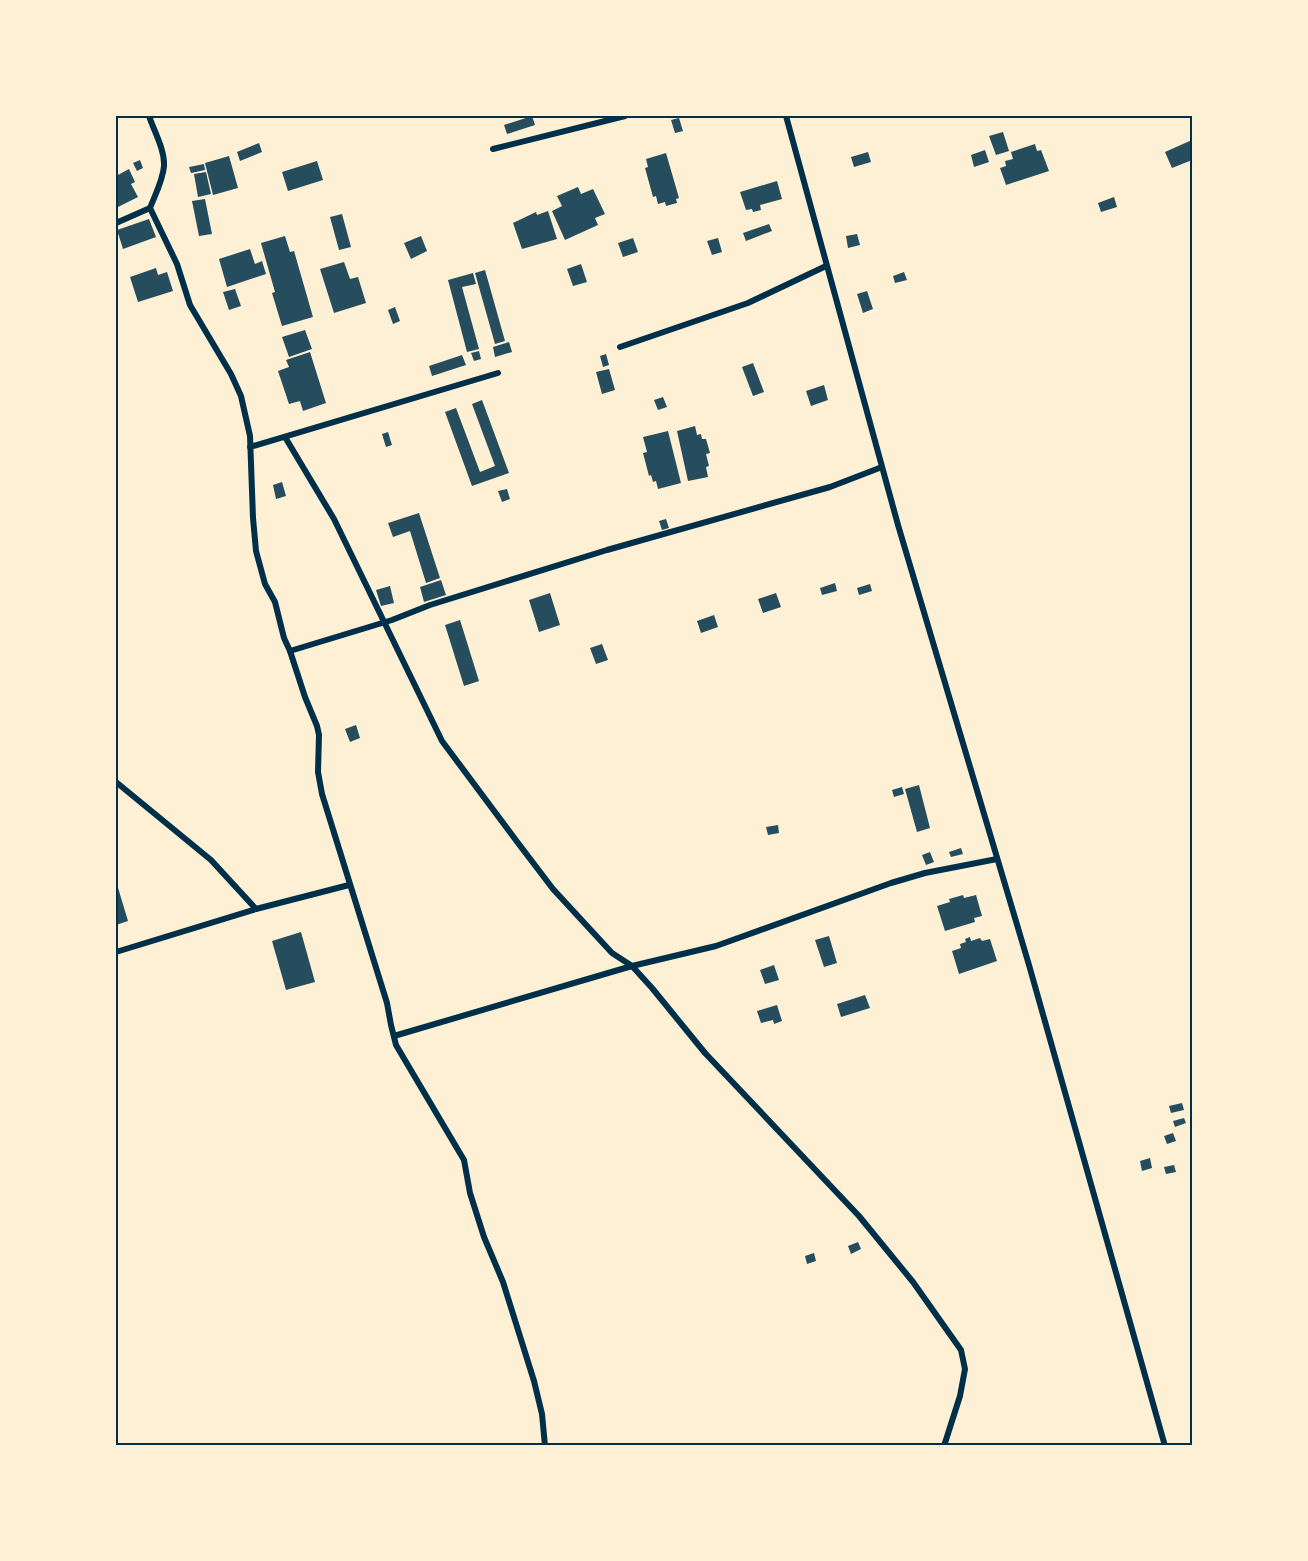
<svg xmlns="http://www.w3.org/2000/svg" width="1308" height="1561" font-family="'Varela Round',sans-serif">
	<rect width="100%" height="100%" fill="#fdf0d5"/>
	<g fill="#264d5e">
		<path d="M532,116L535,125L507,134L504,125Z"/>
		<path d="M679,118L683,131L675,133L671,120Z"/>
		<path d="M1003,132L1009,151L996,155L989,136Z"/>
		<path d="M1192,140V160L1172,168L1165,152Z"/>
		<path d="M259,143L262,152L240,161L237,152Z"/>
		<path d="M1035,144L1037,151L1041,150L1049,171L1006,185L1000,168L1006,166L1005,161L1013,159L1011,152Z"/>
		<path d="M985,150L989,162L974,167L971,155Z"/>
		<path d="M868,152L871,162L854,167L851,157Z"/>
		<path d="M666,153L679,198L676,199L677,203L666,206L665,202L658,204L656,196L653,197L645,168L648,167L646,159Z"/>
		<path d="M229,156L238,188L213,195L205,163Z"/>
		<path d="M140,160L143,168L137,171L133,163Z"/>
		<path d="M317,161L323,180L288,191L282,172Z"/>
		<path d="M204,164L205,170L191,173L189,167Z"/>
		<path d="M129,169L135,182L131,184L138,197L116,208V176Z"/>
		<path d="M206,172L211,194L198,197L194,174Z"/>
		<path d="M777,181L782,199L760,205L761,210L753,212L752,209L746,210L740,192Z"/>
		<path d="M578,187L581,194L593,189L605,214L595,218L598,225L565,240L552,211L562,206L557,196Z"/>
		<path d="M1114,197L1117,207L1101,212L1098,203Z"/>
		<path d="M205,199L212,234L199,236L192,201Z"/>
		<path d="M548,211L557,239L522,249L513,223L536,212L537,215Z"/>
		<path d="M342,214L351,247L339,250L330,217Z"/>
		<path d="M149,219L156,237L123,249L117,230Z"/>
		<path d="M769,224L772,231L746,241L743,233Z"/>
		<path d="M857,234L860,245L848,248L846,236Z"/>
		<path d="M285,236L290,252L294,251L313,317L282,326L272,293L275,292L261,243Z"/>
		<path d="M421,236L427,251L411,259L404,243Z"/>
		<path d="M633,238L638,252L623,257L618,243Z"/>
		<path d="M718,238L722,252L712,255L707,241Z"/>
		<path d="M250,249L255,264L262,261L266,274L227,287L219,259Z"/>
		<path d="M344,262L350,279L358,277L366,303L334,313L320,269Z"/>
		<path d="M581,264L587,282L573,286L567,269Z"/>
		<path d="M156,268L158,275L167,272L173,291L138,302L130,277Z"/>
		<path d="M485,270L505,341L495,344L475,273Z"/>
		<path d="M904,272L907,280L895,283L893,276Z"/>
		<path d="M473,273L476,284L462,287L479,349L467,352L448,280Z"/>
		<path d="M235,289L241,306L229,310L223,292Z"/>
		<path d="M867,291L873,309L863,313L857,294Z"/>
		<path d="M395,307L400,321L393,324L388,310Z"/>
		<path d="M305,330L312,349L289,357L282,337Z"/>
		<path d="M509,342L512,352L495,357L493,347Z"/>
		<path d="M479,351L481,359L474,361L471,353Z"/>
		<path d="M310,352L326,403L303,411L300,401L289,404L278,371L289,367L286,360Z"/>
		<path d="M606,354L609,365L603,367L600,356Z"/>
		<path d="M462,355L466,365L432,376L429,366Z"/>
		<path d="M753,363L764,392L753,396L742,367Z"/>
		<path d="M609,369L615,390L602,394L596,372Z"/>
		<path d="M824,385L828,400L811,406L806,391Z"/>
		<path d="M663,397L667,407L658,410L654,400Z"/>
		<path d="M482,400L509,473L472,486L445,412L456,408L480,472L495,466L472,404Z"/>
		<path d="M695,426L697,435L701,434L702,439H706L710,453L706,454L709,466L706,467L708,477L688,481L677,431Z"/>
		<path d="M668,431L681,483L658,489L656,481L653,482L651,475L649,476L643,453L647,452L643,437Z"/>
		<path d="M388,432L392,445L386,447L382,434Z"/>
		<path d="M282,482L286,496L276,499L273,485Z"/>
		<path d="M507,489L510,499L502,502L498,491Z"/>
		<path d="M419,513L440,578L426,583L410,531L393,537L388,523Z"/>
		<path d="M666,519L669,528L662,530L659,521Z"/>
		<path d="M441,580L446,595L424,602L420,587Z"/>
		<path d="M835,583L837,591L822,595L820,588Z"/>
		<path d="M870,584L872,591L859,595L857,588Z"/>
		<path d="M390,586L394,603L381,606L376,590Z"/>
		<path d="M550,593L560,625L539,632L529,600Z"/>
		<path d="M776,593L781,607L763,613L758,599Z"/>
		<path d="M714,615L718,627L701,633L697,621Z"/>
		<path d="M460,620L479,681L464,686L445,625Z"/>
		<path d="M602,644L608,660L596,664L590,648Z"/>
		<path d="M356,725L360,738L350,742L345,729Z"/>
		<path d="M919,785L930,828L917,832L905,789Z"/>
		<path d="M902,787L904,794L894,797L892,790Z"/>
		<path d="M778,825L779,833L768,835L766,827Z"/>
		<path d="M961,848L963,854L951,857L949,852Z"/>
		<path d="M930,852L934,862L926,865L922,855Z"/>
		<path d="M116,881L128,921L116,925Z"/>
		<path d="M963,895L964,898L976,895L982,916L974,918L975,922L945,931L937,906L950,902L949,899Z"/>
		<path d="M301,932L315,982L286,990L272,941Z"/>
		<path d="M829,936L837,963L824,967L815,940Z"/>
		<path d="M970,937L971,941L980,938L982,941L990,939L997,961L959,974L952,951L961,948L960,944L966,942L965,939Z"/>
		<path d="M774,965L779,980L765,984L760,970Z"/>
		<path d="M865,995L870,1008L841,1017L837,1004Z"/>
		<path d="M777,1005L782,1021L774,1024L773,1020L761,1023L757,1011Z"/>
		<path d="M1182,1103L1184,1110L1171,1113L1169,1106Z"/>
		<path d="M1184,1118L1186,1123L1175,1127L1173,1121Z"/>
		<path d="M1173,1133L1176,1141L1167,1144L1164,1136Z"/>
		<path d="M1150,1158L1152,1168L1142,1171L1140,1161Z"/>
		<path d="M1174,1165L1176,1172L1166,1174L1164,1167Z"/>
		<path d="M858,1242L861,1249L851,1254L848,1246Z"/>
		<path d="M814,1253L816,1261L807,1264L805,1256Z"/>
	</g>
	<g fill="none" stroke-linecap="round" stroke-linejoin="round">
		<g stroke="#003049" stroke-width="6">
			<path d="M149,116C154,131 165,150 164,166C163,180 155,195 150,208L177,264L190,305L231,374L241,396L250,436L253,518L256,551L265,584L275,602L284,638L290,651L305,697L317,726L319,735L318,772L322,794L387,1003L391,1025L396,1045L464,1160L470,1193L484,1237L503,1282L534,1381L542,1414L545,1446"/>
			<path d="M786,116L898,525L1029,965L1165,1446"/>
			<path d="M493,149L625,116"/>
			<path d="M116,223L150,208"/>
			<path d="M620,347L748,303L826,266"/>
			<path d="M285,437L334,519L442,741L518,843L553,889L612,953L632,966L652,988L705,1053L859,1216L913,1282L961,1350L965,1369L960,1396L944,1446"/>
			<path d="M250,447L498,373"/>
			<path d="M290,651L392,620L430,605L607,550L830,487L882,467"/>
			<path d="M116,782L211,860L256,909L349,885"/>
			<path d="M116,952L256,909"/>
			<path d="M394,1036L632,966L716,946L891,883L925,873L997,859"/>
		</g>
	</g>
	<rect width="1308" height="1561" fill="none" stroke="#fdf0d5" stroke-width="234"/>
	<rect x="117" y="117" width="1074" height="1327" fill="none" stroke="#003049" stroke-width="2"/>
</svg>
